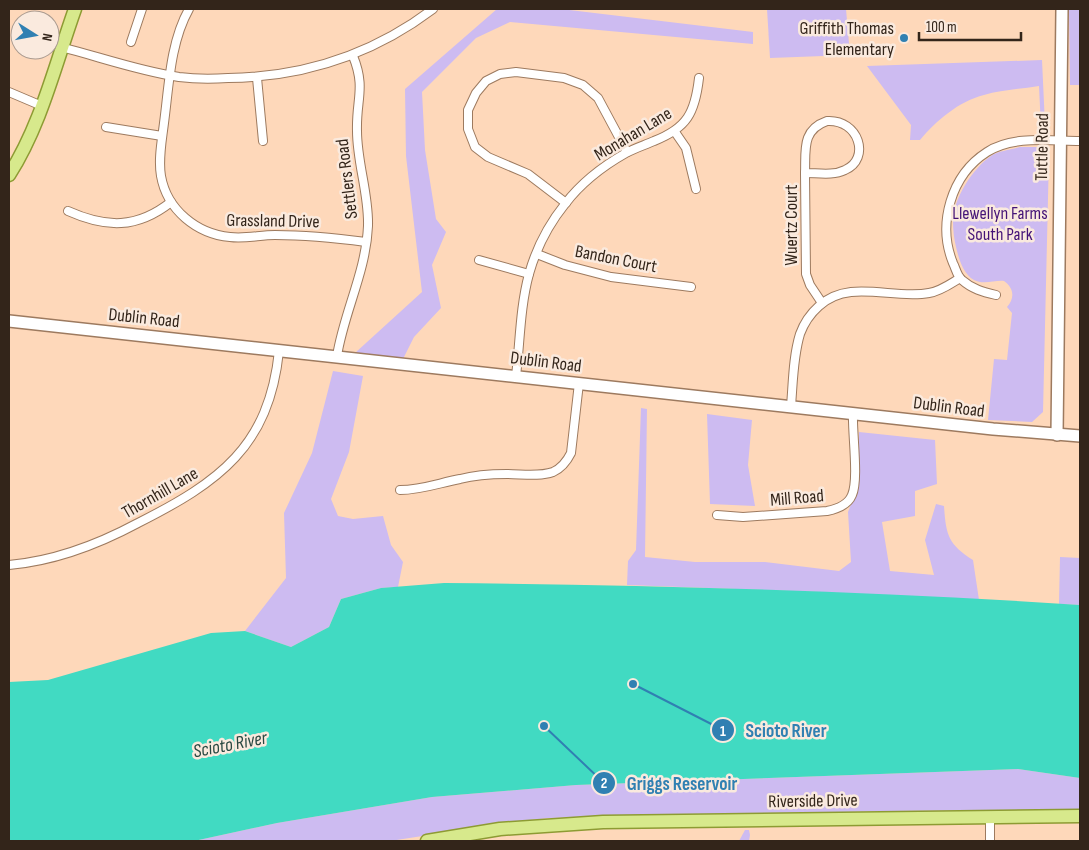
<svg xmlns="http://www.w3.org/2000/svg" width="1089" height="850" font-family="'Sofia Sans Condensed',sans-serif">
	<rect width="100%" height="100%" fill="#fed8ba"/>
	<g fill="#cdbbf1">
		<path d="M497,9H561L753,32V44L510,22L476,38L422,92L425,150L436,219L446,232L432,265L441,308L414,337L403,359L355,353L422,292L406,156L405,89Z"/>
		<path d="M767,9H846L850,55L770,58Z"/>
		<path d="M1069,9H1080V85H1070Z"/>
		<path d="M1042,60L1045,125L1041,128L1039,86C1020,89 1001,90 984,95C959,101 936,121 920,140H910L911,125L867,66Z"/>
		<path d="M1020,147H1043L1049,155L1043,412L1032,422L988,420L994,359L1007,360L1012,313L1007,307C1015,298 1014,288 1004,281C995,280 983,285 974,280C963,274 959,259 956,247C954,239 953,230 953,221C953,199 973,168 991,156C998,151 1011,150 1020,147Z"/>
		<path d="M333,371L363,376L349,452L331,499L338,516L353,519L383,516L391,545L403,562L398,587L381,588L341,599L329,627L291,647L245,631L286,578L284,513L312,453Z"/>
		<path d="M641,408L647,409L645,557L695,562H765L839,571L851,562L848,512L859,484V432L935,440L937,484L915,491V516L882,522L890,571L934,575L925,540L936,504L944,506C946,535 948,544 973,560L979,600L819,592L627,585L628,561L636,550Z"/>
		<path d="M707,414L752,420L748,465L755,506L710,504Z"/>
		<path d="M1060,557L1080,558V605L1059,604Z"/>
		<path d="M1018,769L1080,778V809L1052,810L892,811L549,818L513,822L390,841H194L277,823L432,797L576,785Z"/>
		<path d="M745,830H749L750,835L749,841H739Z"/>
	</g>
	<path fill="#41dac2" d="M444,583C656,585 869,591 1080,605V778L1018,769L576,785L432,797L277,823L194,841H9V682L48,680L211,633L245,631L291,647L329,627L341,599L381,588Z"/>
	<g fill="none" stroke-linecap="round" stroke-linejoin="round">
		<g stroke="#9d7a5f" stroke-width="10">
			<g id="street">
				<path d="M189,9C170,43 169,86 164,123C162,140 158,159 161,176C167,210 197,234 230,237C245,239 260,235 275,235C306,235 336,238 366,242"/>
				<path d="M131,42L142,9"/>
				<path d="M61,47C100,57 139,71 179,77C195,79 212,79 228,78C304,77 372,55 433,9"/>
				<path d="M257,78L263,141"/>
				<path d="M9,92L42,106"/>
				<path d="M827,121C859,119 871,159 845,170C833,176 818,173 805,173C806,151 801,130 827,121Z"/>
				<path d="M106,127L162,136"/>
				<path d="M675,132L686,148L696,189"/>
				<path d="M805,173L806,274L810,285L822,303"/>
				<path d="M566,203L528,174L488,157L475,147L468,129V110L476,93L486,81L500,74L516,72L564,78L583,85L598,98L627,152"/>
				<path d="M68,211C106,228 137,229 171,202"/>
				<path d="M537,254L565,265L611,277L691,287"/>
				<path d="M479,260L529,274"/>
				<path d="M996,295C983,292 972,289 962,280C957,276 956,269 953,263C937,224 951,175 987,152C1013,135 1051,141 1080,141"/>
				<path d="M337,356C344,312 366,272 368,226C369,194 357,163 357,131C356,99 366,88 353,56"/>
				<path d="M516,376C520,343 520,307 529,274C536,249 549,224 565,204C581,183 603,166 626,153C635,148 645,145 654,141C687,128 695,113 699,78"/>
				<path d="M791,406C793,383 793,357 800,334C804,323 810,314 819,306C849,278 893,300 929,293C941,291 950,284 960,278"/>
				<path d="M400,490C421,490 439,483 460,479C475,475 491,474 507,474C522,474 539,477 553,472C562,468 567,461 571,453L579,383"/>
				<path d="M717,515L743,517L827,511C837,509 848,505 852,495C859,479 852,433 853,413"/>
				<path d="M9,565C55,561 97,545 138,523C219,482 269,447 279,351"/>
				<path d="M990,817V841"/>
			</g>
		</g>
		<g stroke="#9d7a5f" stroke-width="14">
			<g id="secondary">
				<path d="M9,321L993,429L1080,436"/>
				<path d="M1057,435L1062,9"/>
			</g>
		</g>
		<g stroke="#8d9b33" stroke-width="15">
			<g id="primary">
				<path d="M9,175C41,125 55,65 75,9"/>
				<path d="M427,841L500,829L603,822L1080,816"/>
			</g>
		</g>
		<use href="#street" stroke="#fff" stroke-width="8"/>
		<use href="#secondary" stroke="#fff" stroke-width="11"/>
		<use href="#primary" stroke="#d7e98c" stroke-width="12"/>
	</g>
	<circle fill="#3080b2" stroke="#faeade" stroke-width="2" cx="904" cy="38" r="5"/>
	<g text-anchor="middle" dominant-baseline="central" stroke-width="5" stroke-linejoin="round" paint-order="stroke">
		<g font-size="18" fill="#33251a" stroke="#faeade" text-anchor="end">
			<text x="894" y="28">Griffith Thomas<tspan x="894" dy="21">Elementary</tspan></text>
		</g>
		<g font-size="18" fill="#33251a" stroke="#faeade">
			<text transform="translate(633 134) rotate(-31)">Monahan Lane</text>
			<text transform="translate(1042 147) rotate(-89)">Tuttle Road</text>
			<text transform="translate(347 179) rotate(-97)">Settlers Road</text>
			<text transform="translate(273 221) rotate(1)">Grassland Drive</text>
			<text transform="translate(791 225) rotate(-90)">Wuertz Court</text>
			<text transform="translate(616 259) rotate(11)">Bandon Court</text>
			<text transform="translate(144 318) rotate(6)">Dublin Road</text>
			<text transform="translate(546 362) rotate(7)">Dublin Road</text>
			<text transform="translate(949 407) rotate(7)">Dublin Road</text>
			<text transform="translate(160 493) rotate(-30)">Thornhill Lane</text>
			<text transform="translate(797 498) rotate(-5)">Mill Road</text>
			<text transform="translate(813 801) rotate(-1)">Riverside Drive</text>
		</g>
		<g font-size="18" fill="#441377" stroke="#faeade">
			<text x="1000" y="213">Llewellyn Farms<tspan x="1000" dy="21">South Park</tspan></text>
		</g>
		<g font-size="19" font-style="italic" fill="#294842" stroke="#faeade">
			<text transform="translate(230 745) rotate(-11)">Scioto River</text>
		</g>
	</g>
	<path fill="none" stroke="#3080b2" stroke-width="2" d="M633 684L723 730M544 726L604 783"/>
	<g fill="#3080b2" stroke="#faeade" stroke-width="2">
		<circle cx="633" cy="684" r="5"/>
		<circle cx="544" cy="726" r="5"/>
		<circle cx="723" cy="730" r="12"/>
		<circle cx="604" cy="783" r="12"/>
	</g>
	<g font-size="15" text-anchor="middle" font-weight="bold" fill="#fff">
		<text x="723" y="736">1</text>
		<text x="604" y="788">2</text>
	</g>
	<g font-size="19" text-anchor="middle" font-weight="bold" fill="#3080b2" stroke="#faeade" stroke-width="5" stroke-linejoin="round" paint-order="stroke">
		<text x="786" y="737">Scioto River</text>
		<text x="682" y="790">Griggs Reservoir</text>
	</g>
	<rect width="1089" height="850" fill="none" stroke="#33251a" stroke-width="20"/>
	<g transform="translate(35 35) rotate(101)"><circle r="24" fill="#faeade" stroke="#aa9b90"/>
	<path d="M0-4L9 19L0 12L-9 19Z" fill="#3080b2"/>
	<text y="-8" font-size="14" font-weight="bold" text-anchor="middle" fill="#33251a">N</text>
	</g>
	<path d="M919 32v8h102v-8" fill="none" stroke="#33251a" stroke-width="2.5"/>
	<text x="926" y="32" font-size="15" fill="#33251a" stroke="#faeade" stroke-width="4" paint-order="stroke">100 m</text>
</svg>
